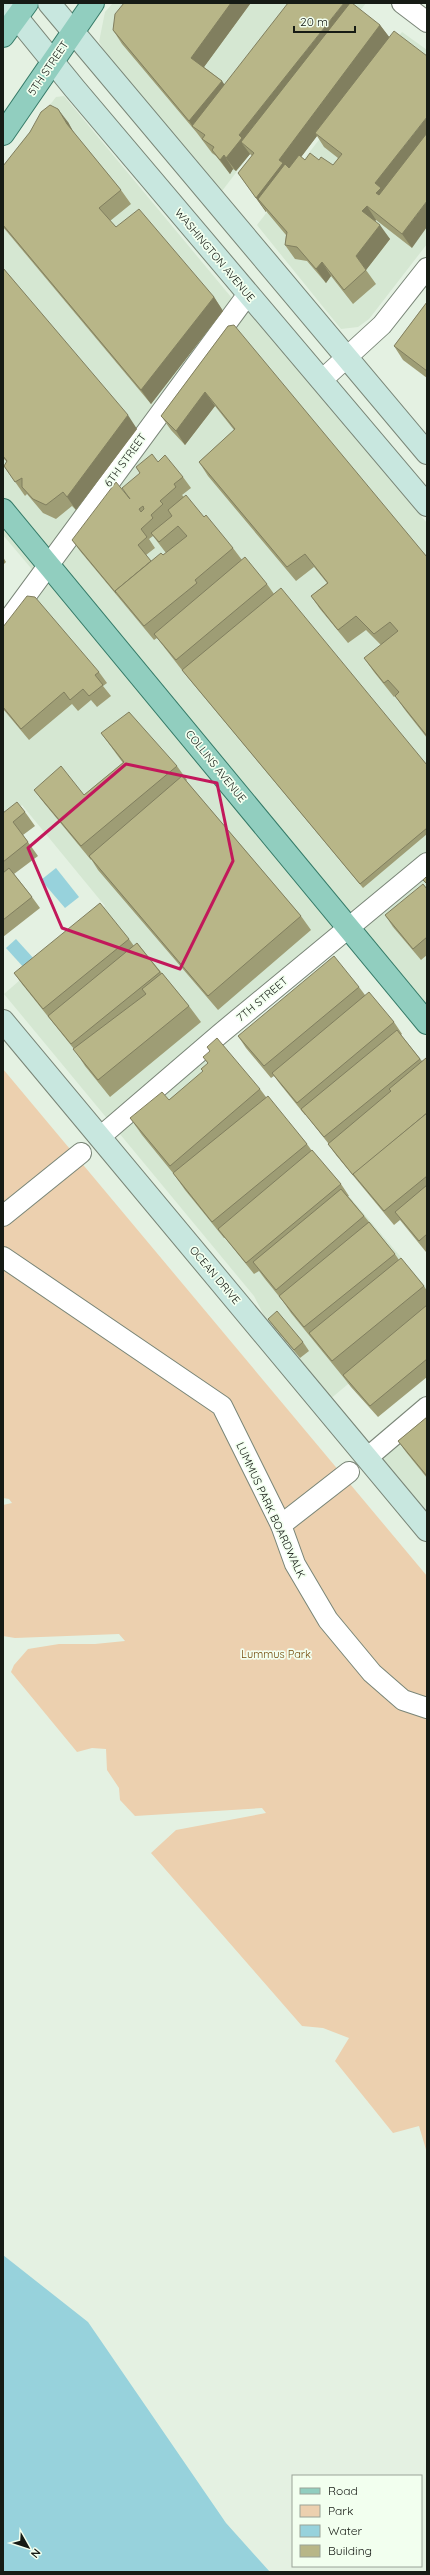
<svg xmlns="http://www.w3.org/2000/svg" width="430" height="2575" font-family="Quicksand,sans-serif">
	<rect width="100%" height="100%" fill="#e4f1e2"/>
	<g fill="#d5e7d2">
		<path d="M113,3H366L222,191L107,55L99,42L105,12Z"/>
		<path d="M402,32L427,50V244L369,319L358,327L341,329L257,225L295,176V171Z"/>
		<path d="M64,96L231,297L235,304L36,574L3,535V166L56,97Z"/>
		<path d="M248,311L427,523V1018L351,922L208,1030L427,1288V1318L329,1400L273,1333L254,1296L4,994L105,906L22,805L3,822V638Z"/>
		<path d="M427,1420V1515L381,1459Z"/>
	</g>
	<path fill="#ecd0af" d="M3,1069L427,1576V2153L419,2126L393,2133L335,2061L349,2038L323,2028L302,2026L151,1853L176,1830L266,1813L262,1808L135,1816L120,1800L119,1788L107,1770L106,1749L92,1748L77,1752L11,1672L14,1665L28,1649L59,1644H95L125,1641L119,1634L15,1638L3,1636V1505L12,1503L9,1499L3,1498Z"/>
	<g fill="#97d2dc">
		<path d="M56,868L79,897L65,908L41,880Z"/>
		<path d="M16,939L35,960L25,969L6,948Z"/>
		<path d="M3,2255L88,2322L226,2523L270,2572H3Z"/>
	</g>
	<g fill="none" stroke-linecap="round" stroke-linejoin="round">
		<g stroke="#798577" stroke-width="22">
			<g id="street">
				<path d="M402,3L427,22"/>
				<path d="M323,379L382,325L427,268"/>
				<path d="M3,627L248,294"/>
				<path d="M100,1137L220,1034L427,863"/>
				<path d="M3,1216L81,1153"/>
				<path d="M3,1257L222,1406L281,1525L295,1564L328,1620L372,1673L403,1700L427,1708"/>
				<path d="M367,1458L427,1407"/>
				<path d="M281,1525L349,1472"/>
			</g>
		</g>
		<g stroke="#798577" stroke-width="24">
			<g id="secondary">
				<path d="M5,3L75,89L427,505"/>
				<path d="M49,3L427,453"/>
				<path d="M3,1021L427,1530"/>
			</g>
		</g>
		<g stroke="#367b68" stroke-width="24">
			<g id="primary">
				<path d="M3,36L27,3"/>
				<path d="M3,134L93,3"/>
				<path d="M3,510L427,1023"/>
			</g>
		</g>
		<use href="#street" stroke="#fff" stroke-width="20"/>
		<use href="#secondary" stroke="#c8e7df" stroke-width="22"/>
		<use href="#primary" stroke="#91cebf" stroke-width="22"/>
	</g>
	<g fill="#9e9d75" fill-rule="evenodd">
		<path d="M124,3H249L250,4L204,67L222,81L224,85L380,25L389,37L412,248L376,220L375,221L390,239L366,270L376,284L353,304L331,276L326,283L307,261L295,259L285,245L286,235L266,211V212L238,173L252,156L250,154L236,171L233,169L230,174L216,156L212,153L197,133L122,44L113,30ZM317,136L324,147L338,158L333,165L305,160L301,157Z"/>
		<path d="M68,122L73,132L121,190L131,204L110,221L116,227L214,297L223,311L151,404L3,227V166Z"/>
		<path d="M3,268L137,429L76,510L72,506L56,519L43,513L32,500L27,494L25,496L4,466L7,462L3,458Z"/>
		<path d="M427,302V378L403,360L394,346Z"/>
		<path d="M228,326L427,557V738L405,710L395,696L396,695L394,697L374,672L364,658L381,645L366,630L348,643L320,609L311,596L327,583L314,567L296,581L208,476L199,462L234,430L215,406L185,445L171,430L161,416Z"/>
		<path d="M158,462L183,477L191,488L182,495L184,497L233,548L242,560L267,584L274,594L427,765V834L363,888L185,674L157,638L154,640L80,551L72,540L128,496L140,473L136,467ZM153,536L166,553L163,555L151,561L146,555L155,548L149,539Z"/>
		<path d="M3,557L6,562L3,565Z"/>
		<path d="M3,627L99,672L107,683L103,686L111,696L97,707L91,700L78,711L72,704L29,740L3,709Z"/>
		<path d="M101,733L177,766L187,780L186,781L301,916L311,930L218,1010L98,870L91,859V860L44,803L34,790L84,795L123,763Z"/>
		<path d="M25,812L35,826L23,835L38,856L14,874L32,897L40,908L3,937V813Z"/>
		<path d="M427,889V955L421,960L393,927L385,915Z"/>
		<path d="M129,939L134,946L137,943L189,1006L201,1022L110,1097L85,1066L74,1049L22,984L14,973Z"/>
		<path d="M359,987L365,995L394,1022L402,1034L401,1035L422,1061L427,1060V1254L426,1252L400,1220L394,1225L336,1155L328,1144V1143L305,1114V1115L280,1084L274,1076L271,1078L246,1048L238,1036Z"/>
		<path d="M203,1057L260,1089L266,1097L307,1144L312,1151L341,1184L349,1196H348L395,1254L399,1260L424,1286L427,1291V1377L378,1417L351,1387L344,1378L291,1313L282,1300L265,1279L259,1271L254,1274L225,1238H224L185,1190L173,1173L142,1135L130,1118L169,1100L203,1072L208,1063Z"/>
		<path d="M268,1319L303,1342L309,1351L300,1358L274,1327Z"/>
		<path d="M427,1417V1478L406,1452L398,1441Z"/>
	</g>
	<g fill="#817f5f">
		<path d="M231,3H249L250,4L201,71L191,58Z"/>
		<path d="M344,3H352L241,142L250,154L236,171L226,158L239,135Z"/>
		<path d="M380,25L390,38L315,133L317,136L289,173L258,199L266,211V212L256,198L279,160Z"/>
		<path d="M222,81L231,94L193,127L189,121Z"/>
		<path d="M58,109L68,122L77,138L67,124Z"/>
		<path d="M427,117V143L386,207L376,193L375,183Z"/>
		<path d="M224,155L233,169L230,174L220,160Z"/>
		<path d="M427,201V227L412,248L402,234Z"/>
		<path d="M367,206L376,220L372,225L362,211Z"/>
		<path d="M380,225L390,239L366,270L356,256Z"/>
		<path d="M322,262L331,276L326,283L316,269Z"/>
		<path d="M214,297L223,311L151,404L141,390Z"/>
		<path d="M205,392L215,406L185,445L176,431Z"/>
		<path d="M128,415L137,429L76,510L67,497Z"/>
	</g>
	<g fill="#b8b688" stroke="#817f5f" fill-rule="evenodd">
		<path d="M124,3H231L191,58L222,81L189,121L113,30L115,14Z"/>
		<path d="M288,3H344L239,135L242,138L226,158L224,155L220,160L212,150L214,147L202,139L205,135L192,126Z"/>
		<path d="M350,3H352L380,25L279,160L283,163L256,198L238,173L254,153L241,142Z"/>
		<path d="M394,31L427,56V117L375,183L381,188L376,193L379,195L427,133V201L402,234L367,206L362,211L380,225L356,256L366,270L344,290L322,262L316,269L297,247L285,245L287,232L258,199L285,164L289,168L299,155L305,160L310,153L319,160L321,157L333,165L342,154L315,133Z"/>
		<path d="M50,105L58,109L67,124L121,190L99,208L116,227L139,209L214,297L141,390L3,225V166L30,132L41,112Z"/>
		<path d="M3,268L128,415L67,497L63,492L46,505L33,499L22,487V478L15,482L4,466L7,461L3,456Z"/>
		<path d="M427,302V371L394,346Z"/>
		<path d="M234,325L427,557V736L395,696L399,692L388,680L384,683L364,658L398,631L390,622L374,634L356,616L338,630L311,596L328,583L305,554L287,567L199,462L235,429L205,392L176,431L161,416L228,326Z"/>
		<path d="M152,454L158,462L165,455L183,477L174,484L176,487L160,501L163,504L151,515L153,518L141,529L147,537L138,545L151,561L115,591L116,593L72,540L116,482L130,499L122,488L140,473L136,467ZM143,506L144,509L141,512L139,509Z"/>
		<path d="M186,495L204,517L206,515L233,548L195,580L197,583L144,626L115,591L161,553L163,555L187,536L178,526L159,542L151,533L172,516L168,510Z"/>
		<path d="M245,557L267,584L176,660L154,634Z"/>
		<path d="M281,588L427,765V828L360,884L182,670Z"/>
		<path d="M27,596L35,597L99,672L95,675L103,685L89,696L83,689L70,700L64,692L21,729L3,707V627Z"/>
		<path d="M129,712L177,766L81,846L34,790L61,766L84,795L124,762L101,733Z"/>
		<path d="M182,776L301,916L208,996L89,856Z"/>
		<path d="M17,802L25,812L13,822L28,842L3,862V813Z"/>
		<path d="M9,868L32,897L3,920V873Z"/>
		<path d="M427,876V884L423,880Z"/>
		<path d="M423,884L427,889V937L413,949L385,915Z"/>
		<path d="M100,903L129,939L43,1009L14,973Z"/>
		<path d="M137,943L160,972L71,1044L48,1016Z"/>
		<path d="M334,956L359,987L264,1066L238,1036Z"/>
		<path d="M162,973L189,1006L98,1080L73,1049L146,994L142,989Z"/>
		<path d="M369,992L394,1022L297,1103L272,1073Z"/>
		<path d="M397,1030L420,1059L324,1137L301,1109Z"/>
		<path d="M217,1038L260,1089L170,1166L130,1118L162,1092L169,1100L203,1071L201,1069L208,1063L203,1057L210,1051L207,1047Z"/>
		<path d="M426,1058L427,1060V1113L353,1175L328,1144L391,1091L389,1089Z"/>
		<path d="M268,1096L307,1144L212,1222L173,1173Z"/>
		<path d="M427,1113V1176L384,1211L353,1174Z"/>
		<path d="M312,1150L341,1184L246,1263L218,1229Z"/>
		<path d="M427,1185V1234L419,1241L395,1212Z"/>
		<path d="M341,1189L364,1216L276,1290L253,1262Z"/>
		<path d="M369,1222L395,1254L304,1327L279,1296Z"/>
		<path d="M401,1258L424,1286L332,1361L309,1333Z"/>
		<path d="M427,1305V1359L370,1406L343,1375Z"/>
		<path d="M277,1311L303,1342L294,1350L268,1319Z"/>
		<path d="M427,1417V1476L398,1441Z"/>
	</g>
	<path fill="none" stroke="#c2185b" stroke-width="3" stroke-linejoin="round" d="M126,764L217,783L233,861L180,969L62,928L28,848Z"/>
	<g text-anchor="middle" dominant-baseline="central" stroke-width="3.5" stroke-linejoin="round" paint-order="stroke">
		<g font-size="11" fill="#161b15" stroke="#f2ffef">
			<text transform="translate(48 68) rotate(-56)">5TH STREET</text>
			<text transform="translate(215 255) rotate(50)">WASHINGTON AVENUE</text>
			<text transform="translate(125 460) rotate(-54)">6TH STREET</text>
			<text transform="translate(216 766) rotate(51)">COLLINS AVENUE</text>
			<text transform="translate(262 999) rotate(-40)">7TH STREET</text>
			<text transform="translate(215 1275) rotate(50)">OCEAN DRIVE</text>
			<text transform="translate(271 1510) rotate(65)">LUMMUS PARK BOARDWALK</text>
		</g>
		<g font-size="11" fill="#744b0a" stroke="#f2ffef">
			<text x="276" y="1654">Lummus Park</text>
		</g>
	</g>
	<rect width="430" height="2575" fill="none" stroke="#161b15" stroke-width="8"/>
	<rect x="292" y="2475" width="130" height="92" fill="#f2ffef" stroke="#9aa498"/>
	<rect x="300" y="2488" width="20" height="6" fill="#91cebf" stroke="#9aa498"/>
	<text x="328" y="2495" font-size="12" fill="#161b15">Road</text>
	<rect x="300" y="2505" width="20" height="12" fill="#ecd0af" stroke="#9aa498"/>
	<text x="328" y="2515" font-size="12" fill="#161b15">Park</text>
	<rect x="300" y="2525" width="20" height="12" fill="#97d2dc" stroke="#9aa498"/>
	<text x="328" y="2535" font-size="12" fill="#161b15">Water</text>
	<rect x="300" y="2545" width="20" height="12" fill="#b8b688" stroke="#9aa498"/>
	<text x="328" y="2555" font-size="12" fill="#161b15">Building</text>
	<g transform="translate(28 2547) rotate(129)" stroke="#f2ffef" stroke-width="3" paint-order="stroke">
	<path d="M0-3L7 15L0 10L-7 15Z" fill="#161b15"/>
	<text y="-6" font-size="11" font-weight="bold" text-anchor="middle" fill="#161b15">N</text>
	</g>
	<path d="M294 26v6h61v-6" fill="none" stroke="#161b15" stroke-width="2"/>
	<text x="300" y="26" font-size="12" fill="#161b15" stroke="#f2ffef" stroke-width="3" paint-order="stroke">20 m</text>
</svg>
